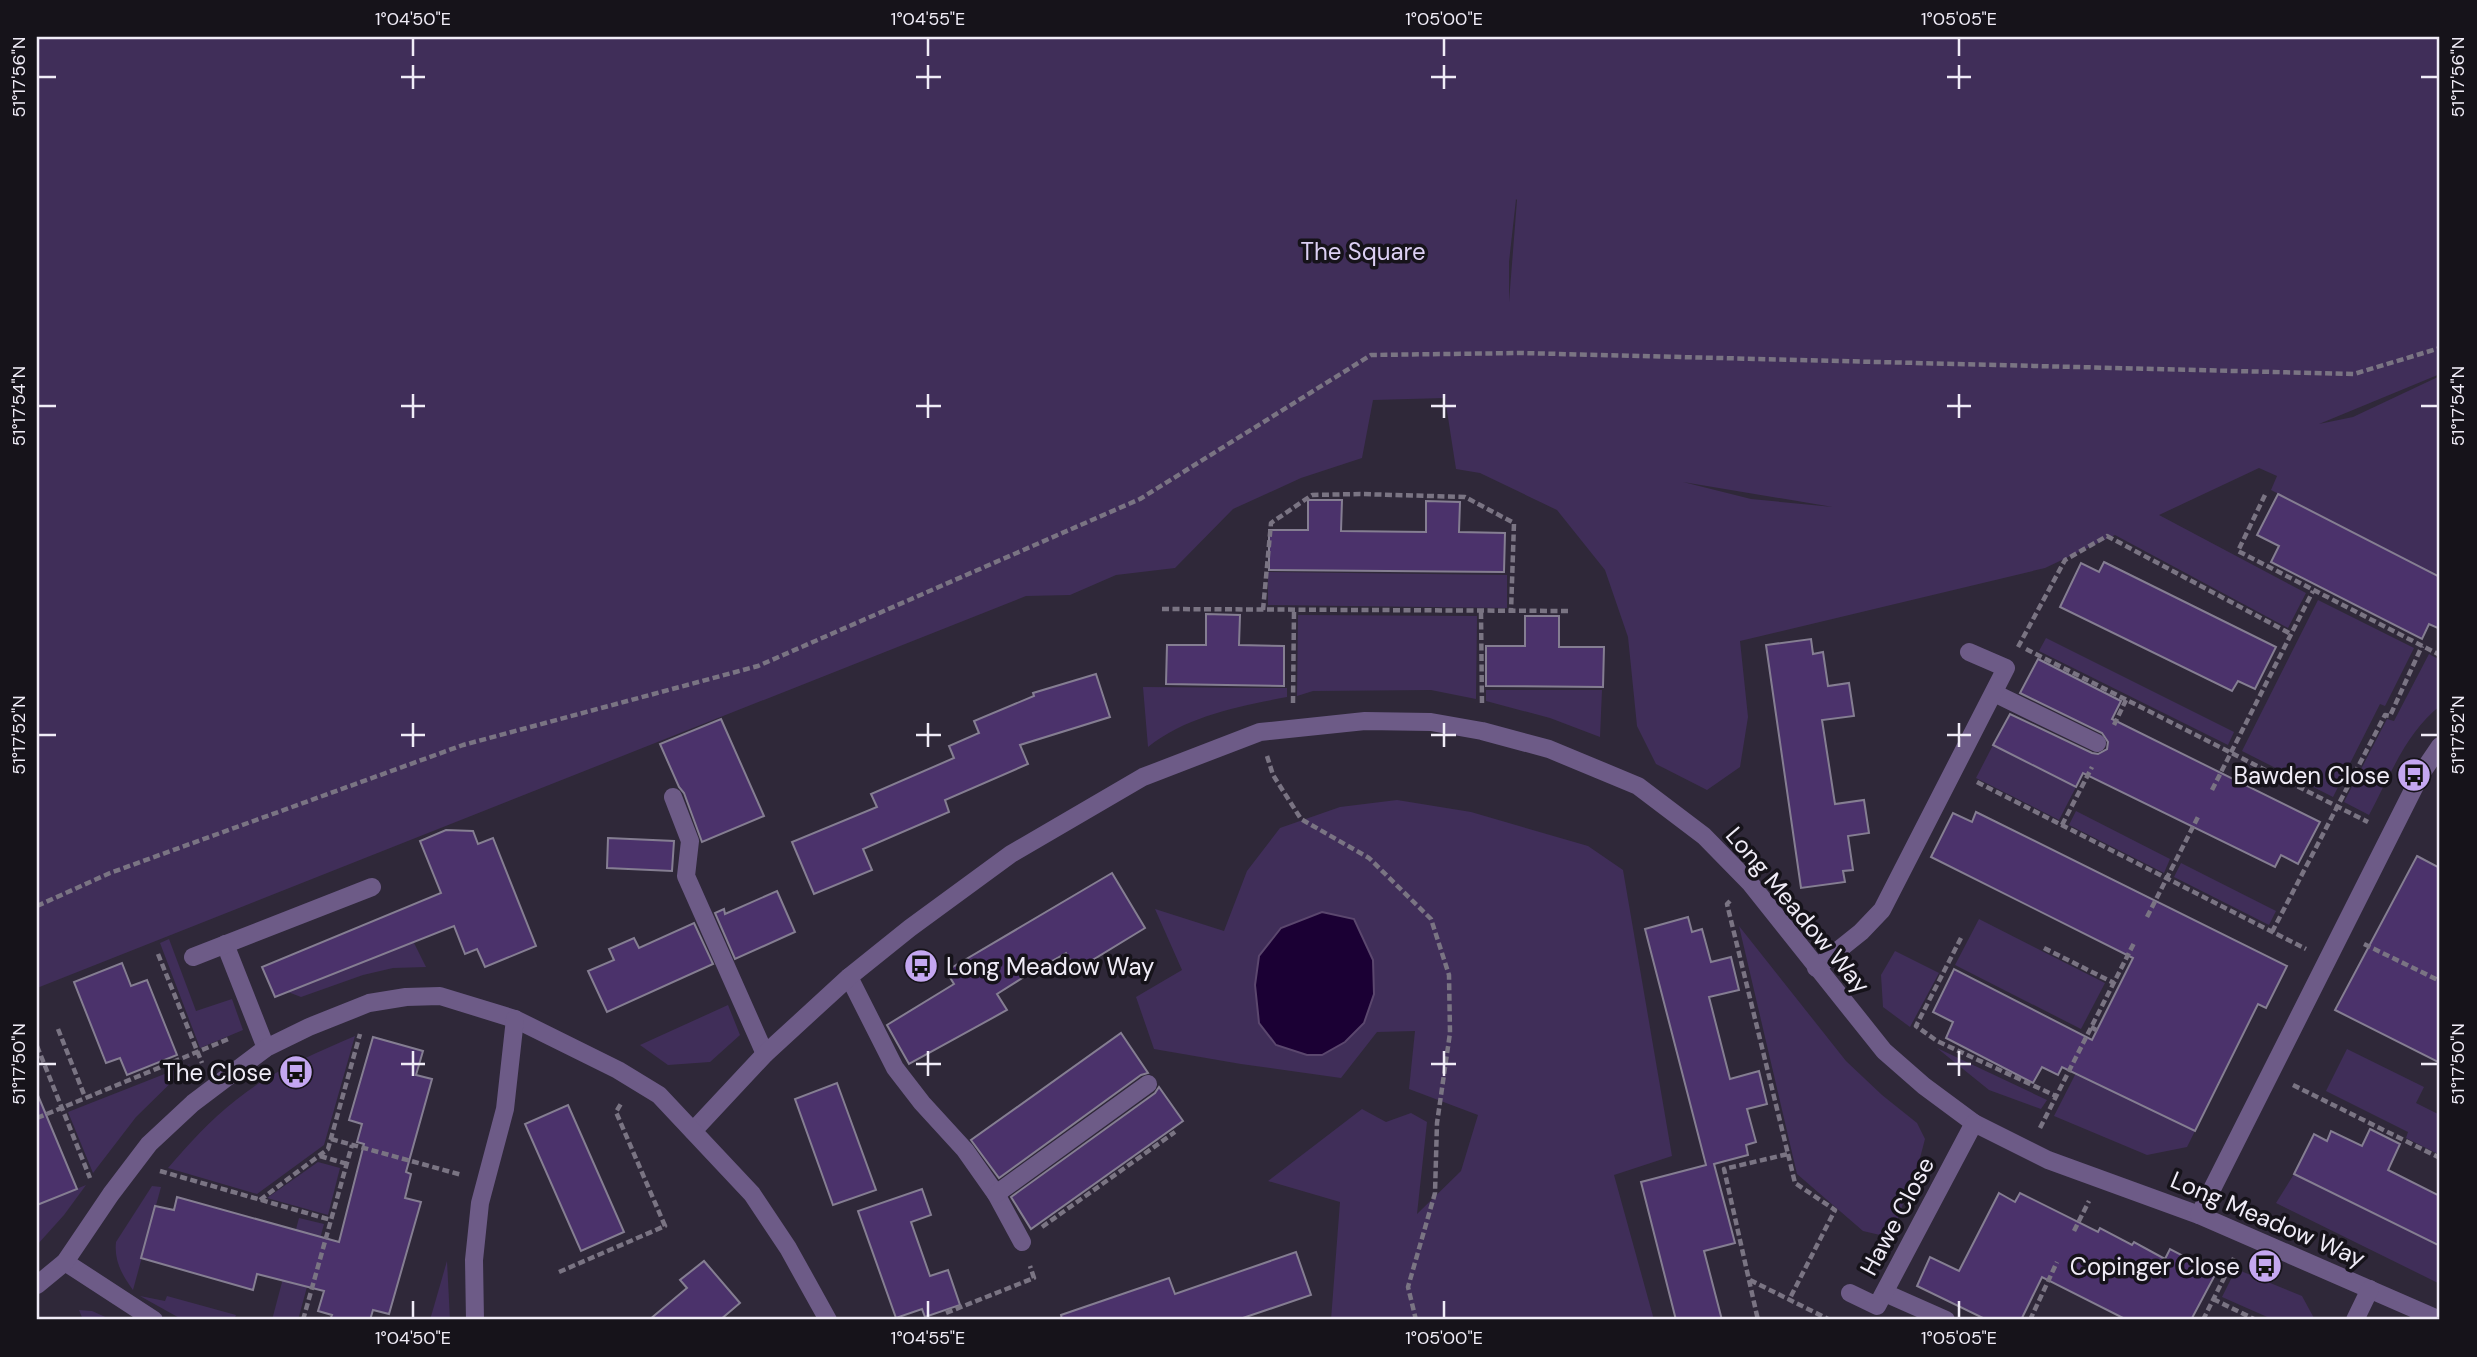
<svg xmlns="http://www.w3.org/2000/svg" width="2477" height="1357" font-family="'DM Sans',sans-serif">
	<rect width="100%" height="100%" fill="#2f2839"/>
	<g fill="#402e59" fill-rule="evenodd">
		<path d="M37,37H2440V374L2319,424L2353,417L2440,376V577L2271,490L2277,476L2259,468L2159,515L2306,593L2288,628L2115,535L2045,568L1740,641L1748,717L1740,767L1707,790L1656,764L1637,726L1628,637L1605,570L1557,510L1480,473L1456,469L1445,398L1373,400L1362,458L1301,478L1233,509L1175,568L1116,575L1070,595L1026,596L37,988ZM1516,199L1517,200L1509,302V262ZM1683,482L1833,507L1751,499Z"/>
		<path d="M1268,572L1507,575V608L1268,605Z"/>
		<path d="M2318,600L2414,648L2385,706L2380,704L2333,797L2242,751Z"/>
		<path d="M1298,615L1477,616L1476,699L1431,690L1313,691L1297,696Z"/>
		<path d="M2046,638L2234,732L2228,745L2039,651Z"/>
		<path d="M2429,654L2440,660V706C2406,732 2389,778 2369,815L2344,802L2387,719L2394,721Z"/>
		<path d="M1143,687L1287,688V697C1240,706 1186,716 1148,747Z"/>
		<path d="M1486,690H1602L1600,737L1550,718L1486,701Z"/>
		<path d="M1993,745L2076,787L2059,820L1976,778Z"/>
		<path d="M1397,800L1471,812L1588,846L1623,870L1672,1156L1614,1175L1654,1320H1331L1340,1202L1268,1181L1362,1109L1386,1122L1411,1113L1427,1122L1417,1214L1461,1171L1478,1115L1409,1089L1415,1031L1377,1032L1341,1078L1241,1064L1154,1049L1136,997L1182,970L1155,909L1224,931L1247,871L1280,828L1340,807Z"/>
		<path d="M2076,811L2170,859L2164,873L2069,825Z"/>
		<path d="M2181,863L2276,911L2269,925L2174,877Z"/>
		<path d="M1979,919L2105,983L2081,1029L1955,965Z"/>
		<path d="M1739,926L1846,1061L1882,1095L1917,1123L1925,1139L1920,1158L1896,1223L1880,1235L1863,1231L1797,1174Z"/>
		<path d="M169,939L196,1011L232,999L243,1030L200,1048L160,943Z"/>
		<path d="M413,941L426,967L393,968L363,975L301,997L288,992Z"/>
		<path d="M1895,951L1939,973L1910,1027L1883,1007L1881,975Z"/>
		<path d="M728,1005L740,1035L710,1062L668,1065L640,1045Z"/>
		<path d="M355,1036L324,1145L257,1194L168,1168C189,1144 210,1120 236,1100C271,1071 314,1054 355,1036Z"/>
		<path d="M1937,1048L2047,1100L2041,1109L1989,1090Z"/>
		<path d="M2347,1049L2424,1087L2416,1103L2440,1115V1155L2406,1138L2408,1132L2326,1091Z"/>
		<path d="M190,1064L136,1117L93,1173L68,1112Z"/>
		<path d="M2076,1073L2195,1131L2187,1147L2147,1155L2054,1116Z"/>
		<path d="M318,1162L340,1168L328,1215L267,1198Z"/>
		<path d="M2294,1174L2440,1246V1284L2276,1203Z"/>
		<path d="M86,1185L64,1215L37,1245V1205Z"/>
		<path d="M152,1186L161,1187L133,1290C122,1275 114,1261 116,1242Z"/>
		<path d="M299,1218L324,1224L298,1320H272Z"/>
		<path d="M447,1261L450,1320H430Z"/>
		<path d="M2236,1269L2302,1296L2315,1320H2274L2222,1297Z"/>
		<path d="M140,1296L165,1301L167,1296L236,1315L234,1320H183Z"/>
		<path d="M79,1310L92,1311L112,1320H83Z"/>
	</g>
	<path fill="#1b0034" stroke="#5b476e" stroke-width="2" d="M1322,912L1354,919L1373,960L1374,994L1364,1023L1345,1042L1322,1055H1307L1276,1045L1259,1023L1255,985L1259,956L1281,928Z"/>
	<g fill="#4b326b" stroke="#857e92" stroke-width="2">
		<path d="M2278,494L2440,577V629L2429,624L2422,639L2271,562L2279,546L2257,535Z"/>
		<path d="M1308,500H1342L1341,531L1426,532V501L1460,502L1459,532L1505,533L1504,572L1269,570V530H1308Z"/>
		<path d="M2104,562L2276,647L2255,689L2238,681L2232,691L2060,607L2081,563L2099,572Z"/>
		<path d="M1206,614L1240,615L1239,645L1284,646V686L1166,684L1167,645H1206Z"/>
		<path d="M1525,616H1559V647H1604L1603,687L1486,686V646H1525Z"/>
		<path d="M1811,639L1813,654L1823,652L1828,686L1849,683L1854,716L1822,720L1835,804L1864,800L1869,833L1848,836L1853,870L1843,871L1845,882L1801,888L1766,645Z"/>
		<path d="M2038,659L2121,701L2112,719L2320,822L2298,864L2281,855L2275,867L2083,773L2076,787L1993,745L2010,714L2092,753L2098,754L2107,749L2108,742L2102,733L2020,693Z"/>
		<path d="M1096,674L1110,717L1020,745L1028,764L945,800L949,812L863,849L872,870L814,894L792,842L877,807L871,794L954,758L949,746L979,733L974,721L1034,696L1033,693Z"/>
		<path d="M721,719L764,816L702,842L684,793L679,787L660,744Z"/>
		<path d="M1976,812L2287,966L2266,1008L2258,1004L2195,1131L2062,1067L2058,1075L2042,1067L2033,1083L1946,1038L1953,1022L1933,1012L1954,969L2092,1040L2133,958L1931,857L1953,813L1972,822Z"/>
		<path d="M446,830L473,831L478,844L493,838L536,946L485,967L477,949L465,954L454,926L275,997L262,967L441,893L420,841Z"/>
		<path d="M608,838L674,841L672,871L607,868Z"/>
		<path d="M2417,856L2440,868V1063L2335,1010Z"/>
		<path d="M1112,873L1145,928L1076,970L1066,953L1024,977L997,994L1007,1010L909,1064L887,1025L954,984L946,971Z"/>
		<path d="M777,891L795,932L735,959L715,913L724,909L725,914Z"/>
		<path d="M1688,917L1692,932L1702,929L1711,962L1731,957L1739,990L1709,997L1730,1079L1759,1071L1767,1104L1747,1109L1756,1142L1746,1145L1748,1155L1714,1164L1735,1243L1704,1251L1722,1320H1676L1641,1182L1706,1165L1645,929Z"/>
		<path d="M694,923L713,964L607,1012L588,971L614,960L609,949L634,938L639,948Z"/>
		<path d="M122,963L131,986L147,980L177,1055L127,1075L120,1058L106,1063L74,982Z"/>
		<path d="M1121,1033L1148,1073L1141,1075L999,1178L971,1140Z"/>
		<path d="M373,1037L423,1051L416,1075L432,1079L406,1172L411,1174L405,1198L421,1202L389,1314L373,1310L370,1320H330L332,1315L318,1311L324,1291L257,1274L253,1290L141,1258L155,1206L174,1210L177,1197L339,1242L364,1144L357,1142L362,1124L349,1120Z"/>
		<path d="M837,1083L876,1190L833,1205L795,1099Z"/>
		<path d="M1159,1087L1183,1121L1031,1229L1011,1197L1155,1093Z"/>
		<path d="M37,1093L77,1189L37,1205Z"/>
		<path d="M568,1105L624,1232L581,1251L525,1124Z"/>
		<path d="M2370,1129L2400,1144L2388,1170L2440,1196V1246L2294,1174L2314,1134L2327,1141L2331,1131L2362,1146Z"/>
		<path d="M922,1189L931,1215L911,1222L930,1276L948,1270L960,1305L925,1317L922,1309L896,1318L858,1211Z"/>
		<path d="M1999,1193L2015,1202L2020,1193L2098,1232L2100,1228L2132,1245L2134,1242L2165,1259L2170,1249L2216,1273L2191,1320H2127L2042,1277L2021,1320H1987L1917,1286L1930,1257L1959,1271Z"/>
		<path d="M1296,1252L1311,1295L1237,1320H1062L1061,1315L1169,1278L1175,1294Z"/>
		<path d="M704,1261L740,1303L720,1320H649L687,1288L680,1280Z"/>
	</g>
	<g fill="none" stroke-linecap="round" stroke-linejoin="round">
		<g stroke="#7a7483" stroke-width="4.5" stroke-dasharray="7 3.5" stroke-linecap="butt">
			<path d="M2265,495L2238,551L2440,655"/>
			<path d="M1162,609L1569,611"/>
			<path d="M1263,610L1271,523L1312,495L1360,494L1465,497L1514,523L1511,612"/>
			<path d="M1481,612L1482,705"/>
			<path d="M2018,647L2065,560L2107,536L2291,634"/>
			<path d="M2026,649L2368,822"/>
			<path d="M1293,703L1294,611"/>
			<path d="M2114,725L2126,700"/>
			<path d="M1267,756L1273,775L1301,819L1369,858L1431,919L1449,975L1450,1033L1437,1123L1435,1193L1408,1287L1416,1320"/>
			<path d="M1977,782L2306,949"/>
			<path d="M2212,790L2313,591"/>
			<path d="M2062,825L2092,767"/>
			<path d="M1730,901L1727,904L1788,1154L1724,1169L1758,1320"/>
			<path d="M37,906L110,873L463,745L758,666L1140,499L1371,355L1521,353L2354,374L2440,348"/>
			<path d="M2147,917L2199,815"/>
			<path d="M2272,932L2385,715L2390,716L2422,646"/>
			<path d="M1961,938L1916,1026L1937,1041L2056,1096"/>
			<path d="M2364,944L2440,981"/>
			<path d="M2044,948L2114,983"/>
			<path d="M158,954L202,1063"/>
			<path d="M2091,1027L2098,1031"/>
			<path d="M58,1029L85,1097"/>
			<path d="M37,1046L90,1178"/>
			<path d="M2293,1085L2440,1158"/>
			<path d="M37,1118L231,1038"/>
			<path d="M2040,1128L2134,943"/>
			<path d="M331,1139L462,1175"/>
			<path d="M1788,1154L1795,1183L1835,1210L1789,1300"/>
			<path d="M320,1156L347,1164"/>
			<path d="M160,1171L331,1220"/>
			<path d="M260,1200L328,1149L360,1034"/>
			<path d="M1042,1227L1175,1132"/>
			<path d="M2074,1231L2089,1201"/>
			<path d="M559,1272L665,1226L616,1112L622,1102"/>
			<path d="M1750,1280L1830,1320"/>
			<path d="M2213,1299L2256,1320"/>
			<path d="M946,1313L1034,1278L1030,1266"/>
			<path d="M303,1320L352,1145"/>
			<path d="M2030,1320L2057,1262"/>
			<path d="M2203,1320L2234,1258"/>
		</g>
		<g stroke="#6d5b87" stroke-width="18">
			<path d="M1994,693L2097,743"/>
			<path d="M673,797L690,841L686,876L765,1054"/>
			<path d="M225,944L266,1048"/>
			<path d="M193,957L372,887"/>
			<path d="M849,977L895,1068L922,1103L965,1150L996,1194L1022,1242"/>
			<path d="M996,1194L1148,1084"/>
			<path d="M1885,1293L1946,1320"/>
		</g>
		<g stroke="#6d5b87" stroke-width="18">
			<path d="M1816,968L1861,932L1882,910L2006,668L1969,652"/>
			<path d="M693,1131L765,1054L849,977L910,928L1011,854L1143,777L1260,732L1365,721L1431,722L1482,731L1549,749L1638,786L1704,836L1750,883L1884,1051L1924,1086L1974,1123L2048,1160L2199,1215L2440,1320"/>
			<path d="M2199,1215L2421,774L2440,746"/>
			<path d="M65,1262L154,1320"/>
			<path d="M37,1285L65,1262L111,1194L149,1144L193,1103L266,1048L309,1027L369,1003L406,997L440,996L515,1019L618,1070L659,1095L752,1194L788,1248L828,1320"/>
			<path d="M1850,1293L1877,1306L1974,1123"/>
			<path d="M475,1320L474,1260L480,1203L505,1109L515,1019"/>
			<path d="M2355,1320L2370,1289"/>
		</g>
	</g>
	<path fill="none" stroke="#f0ecf7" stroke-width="2.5" d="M413,38V56M928,38V56M1444,38V56M1959,38V56M413,65V89M928,65V89M1444,65V89M1959,65V89M38,77H56M401,77H425M916,77H941M1431,77H1456M1947,77H1971M2421,77H2438M413,394V418M928,394V418M1444,394V418M1959,394V418M38,406H56M401,406H425M916,406H941M1431,406H1456M1947,406H1971M2421,406H2438M413,723V747M928,723V747M1444,723V747M1959,723V747M38,735H56M401,735H425M916,735H941M1431,735H1456M1947,735H1971M2421,735H2438M413,1051V1076M928,1051V1076M1444,1051V1076M1959,1051V1076M38,1064H56M401,1064H425M916,1064H941M1431,1064H1456M1947,1064H1971M2421,1064H2438M413,1301V1318M928,1301V1318M1444,1301V1318M1959,1301V1318"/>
	<defs>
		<g id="bus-disc" transform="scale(1.75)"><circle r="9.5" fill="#c4a7f1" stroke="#16131a"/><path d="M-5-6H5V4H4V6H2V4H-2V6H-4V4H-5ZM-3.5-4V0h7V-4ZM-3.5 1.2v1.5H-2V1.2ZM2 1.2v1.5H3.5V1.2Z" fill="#111"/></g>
	</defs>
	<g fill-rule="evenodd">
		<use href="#bus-disc" x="2414" y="775"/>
		<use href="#bus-disc" x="921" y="966"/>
		<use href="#bus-disc" x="296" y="1072"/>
		<use href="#bus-disc" x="2265" y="1266"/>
	</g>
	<g text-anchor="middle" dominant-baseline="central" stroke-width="7" stroke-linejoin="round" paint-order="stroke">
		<g font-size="24" fill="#ddd0f4" stroke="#16131a">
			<text x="1363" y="251">The Square</text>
		</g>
		<g font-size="24" fill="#f0ecf7" stroke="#16131a" text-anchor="end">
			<text x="2390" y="775">Bawden Close</text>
			<text x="946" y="966" text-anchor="start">Long Meadow Way</text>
			<text x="272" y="1072">The Close</text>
			<text x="2240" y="1266">Copinger Close</text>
		</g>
		<g font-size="24" fill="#f0ecf7" stroke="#16131a">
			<text transform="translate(1798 910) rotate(50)">Long Meadow Way</text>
			<text transform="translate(1897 1216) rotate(-62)">Hawe Close</text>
			<text transform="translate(2268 1219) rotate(23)">Long Meadow Way</text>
		</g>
	</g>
	<rect width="2477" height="1357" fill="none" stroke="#16131a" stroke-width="77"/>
	<rect x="38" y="38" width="2400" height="1280" fill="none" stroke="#f0ecf7" stroke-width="2.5"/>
	<g font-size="18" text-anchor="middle" fill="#f0ecf7">
		<text x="413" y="25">1°04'50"E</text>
		<text x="928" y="25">1°04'55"E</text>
		<text x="1444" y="25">1°05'00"E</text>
		<text x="1959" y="25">1°05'05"E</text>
		<text transform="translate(19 77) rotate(-90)" y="6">51°17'56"N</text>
		<text transform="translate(2458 77) rotate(-90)" y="6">51°17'56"N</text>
		<text transform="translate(19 406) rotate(-90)" y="6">51°17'54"N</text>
		<text transform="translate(2458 406) rotate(-90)" y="6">51°17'54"N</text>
		<text transform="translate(19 735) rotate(-90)" y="6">51°17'52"N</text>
		<text transform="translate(2458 735) rotate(-90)" y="6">51°17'52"N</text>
		<text transform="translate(19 1064) rotate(-90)" y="6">51°17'50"N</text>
		<text transform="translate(2458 1064) rotate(-90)" y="6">51°17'50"N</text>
		<text x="413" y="1344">1°04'50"E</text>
		<text x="928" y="1344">1°04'55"E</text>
		<text x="1444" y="1344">1°05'00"E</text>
		<text x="1959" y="1344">1°05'05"E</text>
	</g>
</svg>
